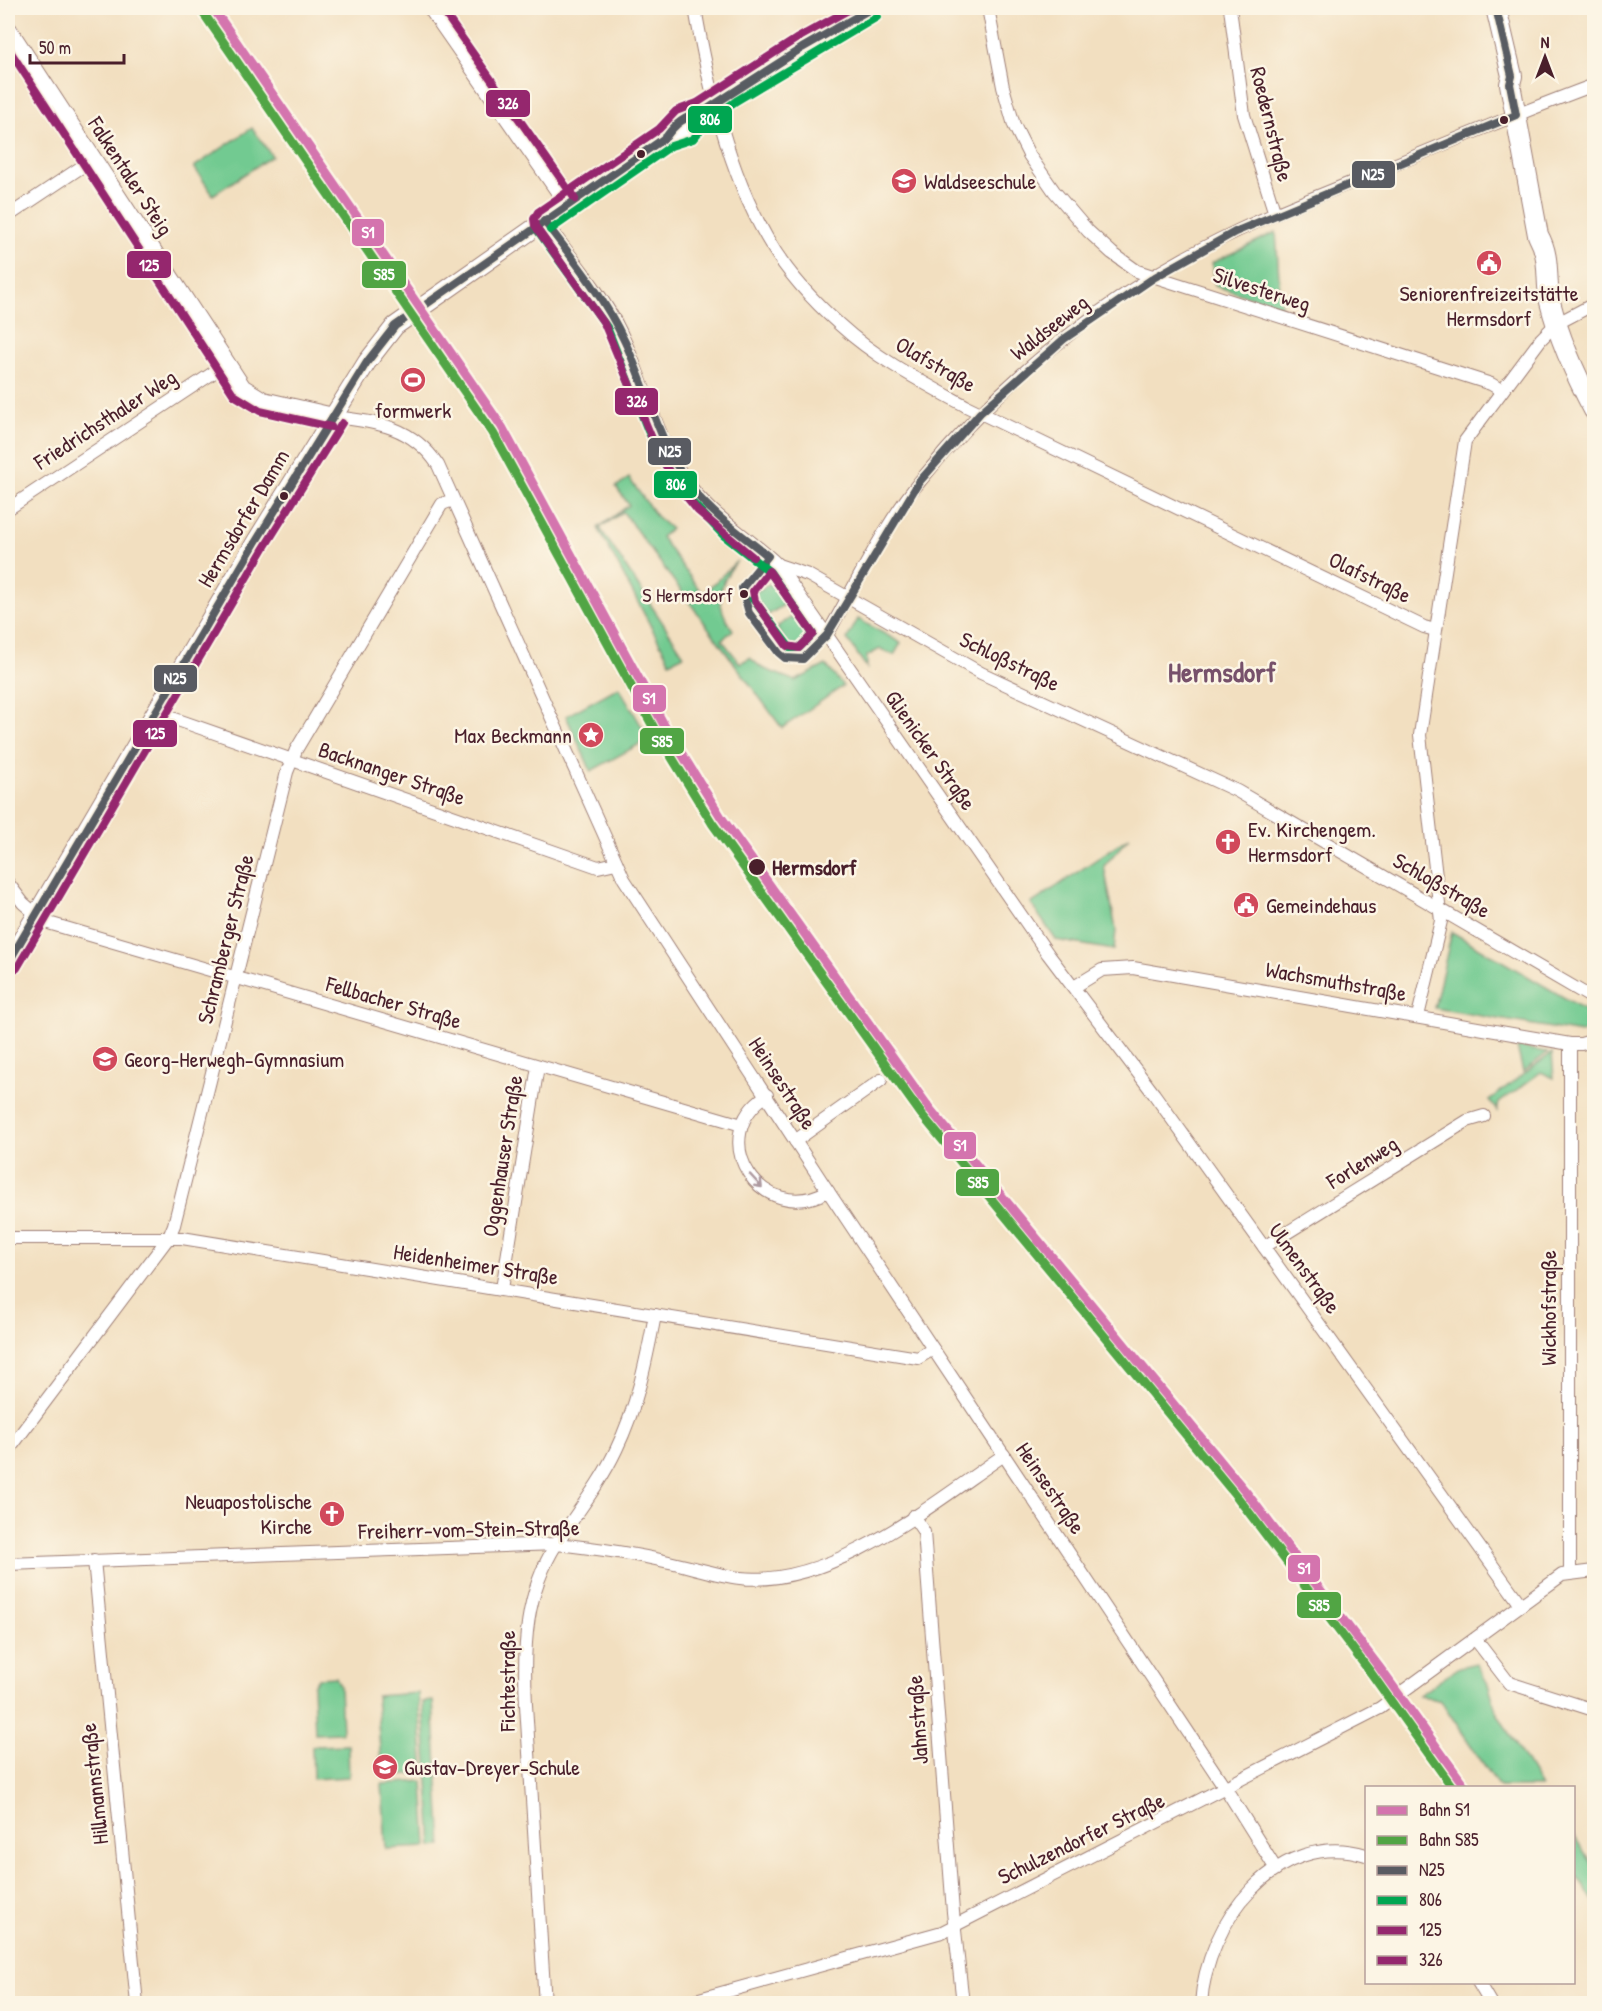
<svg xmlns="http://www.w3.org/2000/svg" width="1602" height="2011" font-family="'Patrick Hand',sans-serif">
	<rect width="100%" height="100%" fill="#fcf5e5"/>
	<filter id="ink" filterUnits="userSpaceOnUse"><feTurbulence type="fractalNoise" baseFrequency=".0167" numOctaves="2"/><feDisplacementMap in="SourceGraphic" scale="12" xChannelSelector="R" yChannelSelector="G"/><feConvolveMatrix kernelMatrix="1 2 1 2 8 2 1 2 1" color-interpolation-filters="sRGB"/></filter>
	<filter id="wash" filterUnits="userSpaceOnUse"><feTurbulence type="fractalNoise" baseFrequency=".008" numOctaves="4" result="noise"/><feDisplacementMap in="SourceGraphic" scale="24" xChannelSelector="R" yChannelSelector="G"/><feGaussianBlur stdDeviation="1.35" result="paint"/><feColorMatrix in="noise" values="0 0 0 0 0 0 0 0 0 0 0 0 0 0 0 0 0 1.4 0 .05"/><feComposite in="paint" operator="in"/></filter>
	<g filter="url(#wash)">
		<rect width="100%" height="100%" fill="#f2dfc0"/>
		<g fill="#72ca91" stroke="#5e745e" stroke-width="1.5">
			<path d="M252,128L272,156L213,195L194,167Z"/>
			<path d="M1276,232L1281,307L1215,286L1212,263Z"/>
			<path d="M629,478L656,516L671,529L661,537L701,592H705L737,561C717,585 714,604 733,630L722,640L740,663L750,658L762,668L795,681L826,665L843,686L782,728L623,512L600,528L684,655L670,662L598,528L629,505L616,487Z"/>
			<path d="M773,582L781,585L789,598L787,603L768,615L754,597L757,591Z"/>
			<path d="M797,614L812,635L801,645L788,646L777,629L778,626Z"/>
			<path d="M858,619L901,643L894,655L880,649L867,656V668L847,639Z"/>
			<path d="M619,687L649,739L591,771L566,716Z"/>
			<path d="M1129,837L1104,866L1116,930L1114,950L1056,940L1031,904Z"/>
			<path d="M1452,932L1594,1015V1028L1581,1033L1434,1008Z"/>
			<path d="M1517,1047L1546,1052L1547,1053L1523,1072Z"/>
			<path d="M1552,1053L1554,1078L1541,1072L1499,1103L1497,1111L1489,1100Z"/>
			<path d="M1476,1663L1488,1684L1497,1713L1541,1787H1499L1441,1701L1419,1695L1460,1667Z"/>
			<path d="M336,1677L340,1686L342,1733L315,1734L313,1686L318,1678Z"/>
			<path d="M418,1693L424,1773L382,1776L376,1696Z"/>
			<path d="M433,1701L442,1846L432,1847L423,1702Z"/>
			<path d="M348,1745L349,1777L313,1779L312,1746Z"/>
			<path d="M423,1781L427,1847L386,1849L382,1784Z"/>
			<path d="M1574,1836L1594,1867V1902L1578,1878L1574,1881Z"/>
		</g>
	</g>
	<g filter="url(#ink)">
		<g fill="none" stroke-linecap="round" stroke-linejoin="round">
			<g stroke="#9e7f76" stroke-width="14">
				<g id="street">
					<path d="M429,8L566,205"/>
					<path d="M695,8C708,83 728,171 767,238C785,270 812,300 840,325C877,359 922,382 966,406L1424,627L1435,630"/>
					<path d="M988,8L1003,87L1014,125L1029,155L1054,191L1088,231L1112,253L1137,271L1491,384L1501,390"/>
					<path d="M1230,8L1244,115L1275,214"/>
					<path d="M8,216L92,160"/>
					<path d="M544,221C570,256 602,293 621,333C644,381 655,434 685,479C709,515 747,535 778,565L1048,954L1154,1094L1521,1605"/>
					<path d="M333,417C376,421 413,427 438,465L624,879L828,1191L1226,1789L1276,1869"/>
					<path d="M8,509L225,365"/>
					<path d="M778,565L808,575L981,673L1237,791L1594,999"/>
					<path d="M827,635C857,583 883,526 921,480C1005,376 1116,288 1237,231C1281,210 1327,193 1372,174C1446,143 1519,113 1594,85"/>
					<path d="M155,712L598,867L616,863"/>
					<path d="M8,883L23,903L45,922L742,1125"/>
					<path d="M1074,987L1102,970L1133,968L1570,1044H1581L1594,1040"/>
					<path d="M1418,1016L1441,921L1420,735L1465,441L1541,339L1556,324L1594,304"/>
					<path d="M1570,1044V1573"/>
					<path d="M767,1095C703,1137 761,1228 828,1191"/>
					<path d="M795,1141L881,1080"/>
					<path d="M8,1238H182L918,1358L933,1349"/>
					<path d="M1264,1247L1467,1121L1484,1116"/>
					<path d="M502,1289L538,1066"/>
					<path d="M8,1451L169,1237L174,1225L287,772L296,750L442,504L453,500"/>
					<path d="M913,1516L924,1532L953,1912L963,2004"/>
					<path d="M94,1560L137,2004"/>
					<path d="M8,1564L556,1544C594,1548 631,1553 669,1562C693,1567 716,1575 740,1578C831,1588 932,1504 1004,1455"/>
					<path d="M1476,1640L1509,1683L1594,1710"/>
					<path d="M1478,1982L1491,2004"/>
					<path d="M545,2004L526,1705C523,1646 525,1593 557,1543C577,1512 600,1484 616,1450C637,1407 646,1362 655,1315"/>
					<path d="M681,2004L942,1932L1380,1708L1562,1575L1594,1571"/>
					<path d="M1201,2004C1206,1923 1277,1828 1366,1855"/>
				</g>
			</g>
			<g stroke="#9e7f76" stroke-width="20">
				<g id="secondary">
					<path d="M8,30L242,388L263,401L333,417"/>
					<path d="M8,963L255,543L367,362L395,326L641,153L666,137L687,130L701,113L730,92L872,8"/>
				</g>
			</g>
			<g stroke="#9e7f76" stroke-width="22">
				<path id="primary" d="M1496,8L1512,76L1510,84L1538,235C1551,258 1545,278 1550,302C1560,341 1576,376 1594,410"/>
			</g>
			<use href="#street" stroke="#fff" stroke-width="12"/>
			<use href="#secondary" stroke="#fff" stroke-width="18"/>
			<use href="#primary" stroke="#fff" stroke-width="20"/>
			<g stroke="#fcf5e5" stroke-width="12">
				<g id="bus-1">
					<path d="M544,221C574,260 604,297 625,342C648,391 659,446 693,490C714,516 742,535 768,556L742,588L749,613L779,653L785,658L803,659L827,635L919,482L980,413L1064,339L1155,277L1235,232L1516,115L1510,84L1512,76L1496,8"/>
					<path d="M8,963L255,543L367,362L395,326L666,137C676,123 684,117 701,113L802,48L872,8"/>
				</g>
			</g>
			<g stroke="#fcf5e5" stroke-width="12">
				<g id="bus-2">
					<path d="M535,227L607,327L648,431L676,485L723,535L770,572L813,634L799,648H790L753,599"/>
					<path d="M550,230L671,146L693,139L708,121L736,101L877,17"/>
				</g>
			</g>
			<g stroke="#fcf5e5" stroke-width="12">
				<g id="bus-3">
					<path d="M8,48L234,395L260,411L331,427"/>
					<path d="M17,968L264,548L342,423"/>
				</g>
			</g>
			<g stroke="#fcf5e5" stroke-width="12">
				<g id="bus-4">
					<path d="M441,8L575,199"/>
					<path d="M753,557L698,511L676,484L656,448L604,323L535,226L534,219L538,212L659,129L676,111L697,103L796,39L852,8"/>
					<path d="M769,571L813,634L799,648L787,646L755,601L753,591Z"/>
				</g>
			</g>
			<use href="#bus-1" stroke="#595b62" stroke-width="8"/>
			<use href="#bus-2" stroke="#00a651" stroke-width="8"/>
			<use href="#bus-3" stroke="#95276e" stroke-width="8"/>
			<use href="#bus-4" stroke="#95276e" stroke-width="8"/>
			<g stroke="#fcf5e5" stroke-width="14">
				<path id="rail-1" d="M213,8L502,427L664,725L721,817L930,1109L1246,1492L1379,1667L1466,1788"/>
			</g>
			<g stroke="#fcf5e5" stroke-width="14">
				<path id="rail-2" d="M204,14L493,433L655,730L712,823L922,1115L1238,1498L1371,1673L1453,1788"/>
			</g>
			<use href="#rail-1" stroke="#d474ae" stroke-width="9"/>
			<use href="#rail-2" stroke="#51a544" stroke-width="9"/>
		</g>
		<defs><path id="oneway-shaft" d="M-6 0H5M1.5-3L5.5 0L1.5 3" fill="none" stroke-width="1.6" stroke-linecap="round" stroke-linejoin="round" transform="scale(1.5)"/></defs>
		<use stroke="#ae9aa0" href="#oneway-shaft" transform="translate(756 1181) rotate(47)"/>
	</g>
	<defs>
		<g id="school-disc" transform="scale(1.35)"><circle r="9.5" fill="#d1495b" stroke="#fcf5e5"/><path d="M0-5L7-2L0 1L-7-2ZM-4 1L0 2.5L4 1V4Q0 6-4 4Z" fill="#fff"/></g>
		<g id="civic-disc" transform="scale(1.35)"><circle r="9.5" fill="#d1495b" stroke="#fcf5e5"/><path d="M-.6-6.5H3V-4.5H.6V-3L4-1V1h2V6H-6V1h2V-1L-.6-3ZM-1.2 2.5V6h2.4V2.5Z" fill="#fff"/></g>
		<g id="stadium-disc" transform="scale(1.35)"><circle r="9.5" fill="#d1495b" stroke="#fcf5e5"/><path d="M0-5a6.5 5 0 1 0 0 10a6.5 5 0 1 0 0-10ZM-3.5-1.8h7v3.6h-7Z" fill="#fff"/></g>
		<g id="sight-disc" transform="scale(1.35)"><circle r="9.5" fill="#d1495b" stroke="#fcf5e5"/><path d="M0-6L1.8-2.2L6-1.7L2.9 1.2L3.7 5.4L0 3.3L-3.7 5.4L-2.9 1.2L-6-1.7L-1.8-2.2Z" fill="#fff"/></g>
		<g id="church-disc" transform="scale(1.35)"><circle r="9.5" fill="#d1495b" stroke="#fcf5e5"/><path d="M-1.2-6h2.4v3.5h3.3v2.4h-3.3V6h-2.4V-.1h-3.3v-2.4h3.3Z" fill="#fff"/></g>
	</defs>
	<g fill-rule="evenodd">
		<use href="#school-disc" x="904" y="181"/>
		<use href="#civic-disc" x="1489" y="263"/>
		<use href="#stadium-disc" x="413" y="380"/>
		<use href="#sight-disc" x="591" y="735"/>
		<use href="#church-disc" x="1228" y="842"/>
		<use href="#civic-disc" x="1246" y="905"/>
		<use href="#school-disc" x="105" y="1059"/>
		<use href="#church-disc" x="332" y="1514"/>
		<use href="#school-disc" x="385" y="1767"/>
	</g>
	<g fill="#4a1f2b" stroke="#fcf5e5" stroke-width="2">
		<circle cx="1504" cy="120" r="5"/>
		<circle cx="641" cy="154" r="5"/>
		<circle cx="284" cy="496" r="5"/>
		<circle cx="744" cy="594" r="5"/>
		<circle cx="757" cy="867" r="9"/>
	</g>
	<g text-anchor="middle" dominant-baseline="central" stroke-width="5" stroke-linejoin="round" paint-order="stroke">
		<g font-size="20" fill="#4a1f2b" stroke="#fcf5e5" text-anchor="end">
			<text x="733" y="594">S Hermsdorf</text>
		</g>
		<g font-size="22" fill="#4a1f2b" stroke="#fcf5e5">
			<text transform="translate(1272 124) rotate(76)">Roedernstraße</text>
			<text transform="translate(131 176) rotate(57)">Falkentaler Steig</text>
			<text transform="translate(1262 289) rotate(18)">Silvesterweg</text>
			<text transform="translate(1049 327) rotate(-38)">Waldseeweg</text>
			<text transform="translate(936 364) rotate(30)">Olafstraße</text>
			<text transform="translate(105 419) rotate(-33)">Friedrichsthaler Weg</text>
			<text transform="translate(243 518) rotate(-59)">Hermsdorfer Damm</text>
			<text transform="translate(1370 577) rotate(26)">Olafstraße</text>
			<text transform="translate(1010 661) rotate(26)">Schloßstraße</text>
			<text transform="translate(931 750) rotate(55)">Glienicker Straße</text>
			<text transform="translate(392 773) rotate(19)">Backnanger Straße</text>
			<text transform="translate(1442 885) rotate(30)">Schloßstraße</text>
			<text transform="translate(225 939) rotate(-76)">Schramberger Straße</text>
			<text transform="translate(1336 981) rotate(10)">Wachsmuthstraße</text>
			<text transform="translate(394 1002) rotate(16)">Fellbacher Straße</text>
			<text transform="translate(783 1083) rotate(57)">Heinsestraße</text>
			<text transform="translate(502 1156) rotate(-81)">Oggenhauser Straße</text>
			<text transform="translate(1362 1162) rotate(-32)">Forlenweg</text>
			<text transform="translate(476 1264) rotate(9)">Heidenheimer Straße</text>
			<text transform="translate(1305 1268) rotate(54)">Ulmenstraße</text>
			<text transform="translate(1548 1308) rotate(-90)">Wickhofstraße</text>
			<text transform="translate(1051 1488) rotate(56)">Heinsestraße</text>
			<text transform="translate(469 1529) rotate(-1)">Freiherr-vom-Stein-Straße</text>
			<text transform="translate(507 1681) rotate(-90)">Fichtestraße</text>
			<text transform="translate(917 1720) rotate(-94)">Jahnstraße</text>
			<text transform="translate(94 1784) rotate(-96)">Hillmannstraße</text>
			<text transform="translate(1081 1838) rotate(-26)">Schulzendorfer Straße</text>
		</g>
		<g font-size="22" fill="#4a1f2b" stroke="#fcf5e5" text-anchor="start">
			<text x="924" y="181">Waldseeschule</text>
			<text x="1489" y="293" text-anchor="middle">Seniorenfreizeitstätte<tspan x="1489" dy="25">Hermsdorf</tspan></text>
			<text x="413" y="410" text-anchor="middle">formwerk</text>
			<text x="572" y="735" text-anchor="end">Max Beckmann</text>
			<text x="1248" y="829">Ev. Kirchengem.<tspan x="1248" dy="25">Hermsdorf</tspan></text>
			<text x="1266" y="905">Gemeindehaus</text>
			<text x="124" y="1059">Georg-Herwegh-Gymnasium</text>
			<text x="312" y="1501" text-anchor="end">Neuapostolische<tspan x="312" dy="25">Kirche</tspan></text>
			<text x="404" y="1767">Gustav-Dreyer-Schule</text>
		</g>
		<g font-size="22" font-weight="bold" fill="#4a1f2b" stroke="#fcf5e5" text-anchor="start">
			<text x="772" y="867">Hermsdorf</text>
		</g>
		<g font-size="28" font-weight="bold" fill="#77516b" stroke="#fcf5e5">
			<text x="1222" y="672">Hermsdorf</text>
		</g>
	</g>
	<g stroke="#fcf5e5" stroke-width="2">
		<rect x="485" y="89" width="46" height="29" rx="6" fill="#95276e"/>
		<rect x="687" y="105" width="46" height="29" rx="6" fill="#00a651"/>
		<rect x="1351" y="160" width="45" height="29" rx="6" fill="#595b62"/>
		<rect x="351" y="218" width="34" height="29" rx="6" fill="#d474ae"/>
		<rect x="126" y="250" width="46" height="29" rx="6" fill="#95276e"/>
		<rect x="361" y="260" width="46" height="29" rx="6" fill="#51a544"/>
		<rect x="614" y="387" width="45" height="29" rx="6" fill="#95276e"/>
		<rect x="647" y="437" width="45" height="29" rx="6" fill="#595b62"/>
		<rect x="653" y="470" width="45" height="29" rx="6" fill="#00a651"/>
		<rect x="153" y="664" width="45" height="29" rx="6" fill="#595b62"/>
		<rect x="632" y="684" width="35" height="29" rx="6" fill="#d474ae"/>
		<rect x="132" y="719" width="46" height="29" rx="6" fill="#95276e"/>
		<rect x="639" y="727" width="46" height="28" rx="6" fill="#51a544"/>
		<rect x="943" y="1131" width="34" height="29" rx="6" fill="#d474ae"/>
		<rect x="955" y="1168" width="45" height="29" rx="6" fill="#51a544"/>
		<rect x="1287" y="1554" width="34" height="29" rx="6" fill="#d474ae"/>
		<rect x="1296" y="1591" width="46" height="28" rx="6" fill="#51a544"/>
	</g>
	<g font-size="16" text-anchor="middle" font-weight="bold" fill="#fff">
		<text x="508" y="109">326</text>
		<text x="710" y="125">806</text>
		<text x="1373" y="180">N25</text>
		<text x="368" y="238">S1</text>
		<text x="149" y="271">125</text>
		<text x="384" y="280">S85</text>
		<text x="637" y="407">326</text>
		<text x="670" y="457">N25</text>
		<text x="676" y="490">806</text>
		<text x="175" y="684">N25</text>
		<text x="649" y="704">S1</text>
		<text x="155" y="739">125</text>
		<text x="662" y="747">S85</text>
		<text x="960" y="1151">S1</text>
		<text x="978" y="1188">S85</text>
		<text x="1304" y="1574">S1</text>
		<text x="1319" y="1611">S85</text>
	</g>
	<rect width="1602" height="2011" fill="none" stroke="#fcf5e5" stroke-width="30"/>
	<rect x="1365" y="1786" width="210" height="198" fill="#fcf5e5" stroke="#b59f9b" stroke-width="1.5"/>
	<rect x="1377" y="1806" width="30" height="9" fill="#d474ae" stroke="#b59f9b" stroke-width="1.5"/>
	<text x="1419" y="1816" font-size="18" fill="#4a1f2b">Bahn S1</text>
	<rect x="1377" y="1836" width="30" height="9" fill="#51a544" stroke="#b59f9b" stroke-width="1.5"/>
	<text x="1419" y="1846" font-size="18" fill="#4a1f2b">Bahn S85</text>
	<rect x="1377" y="1866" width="30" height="9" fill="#595b62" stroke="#b59f9b" stroke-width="1.5"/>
	<text x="1419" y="1876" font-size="18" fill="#4a1f2b">N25</text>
	<rect x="1377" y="1896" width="30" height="9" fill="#00a651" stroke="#b59f9b" stroke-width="1.5"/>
	<text x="1419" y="1906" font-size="18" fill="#4a1f2b">806</text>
	<rect x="1377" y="1926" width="30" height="9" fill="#95276e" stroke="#b59f9b" stroke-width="1.5"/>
	<text x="1419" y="1936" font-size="18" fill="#4a1f2b">125</text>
	<rect x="1377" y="1956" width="30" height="9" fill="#95276e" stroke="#b59f9b" stroke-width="1.5"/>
	<text x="1419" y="1966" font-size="18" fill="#4a1f2b">326</text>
	<g transform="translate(1545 57)" stroke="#fcf5e5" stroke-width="4.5" paint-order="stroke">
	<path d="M0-4.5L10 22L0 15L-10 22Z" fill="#4a1f2b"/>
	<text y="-9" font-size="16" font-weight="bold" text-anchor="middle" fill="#4a1f2b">N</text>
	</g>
	<path d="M30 54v9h94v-9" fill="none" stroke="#4a1f2b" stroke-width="3"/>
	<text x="39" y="54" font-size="18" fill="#4a1f2b" stroke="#fcf5e5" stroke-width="4.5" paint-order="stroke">50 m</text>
</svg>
